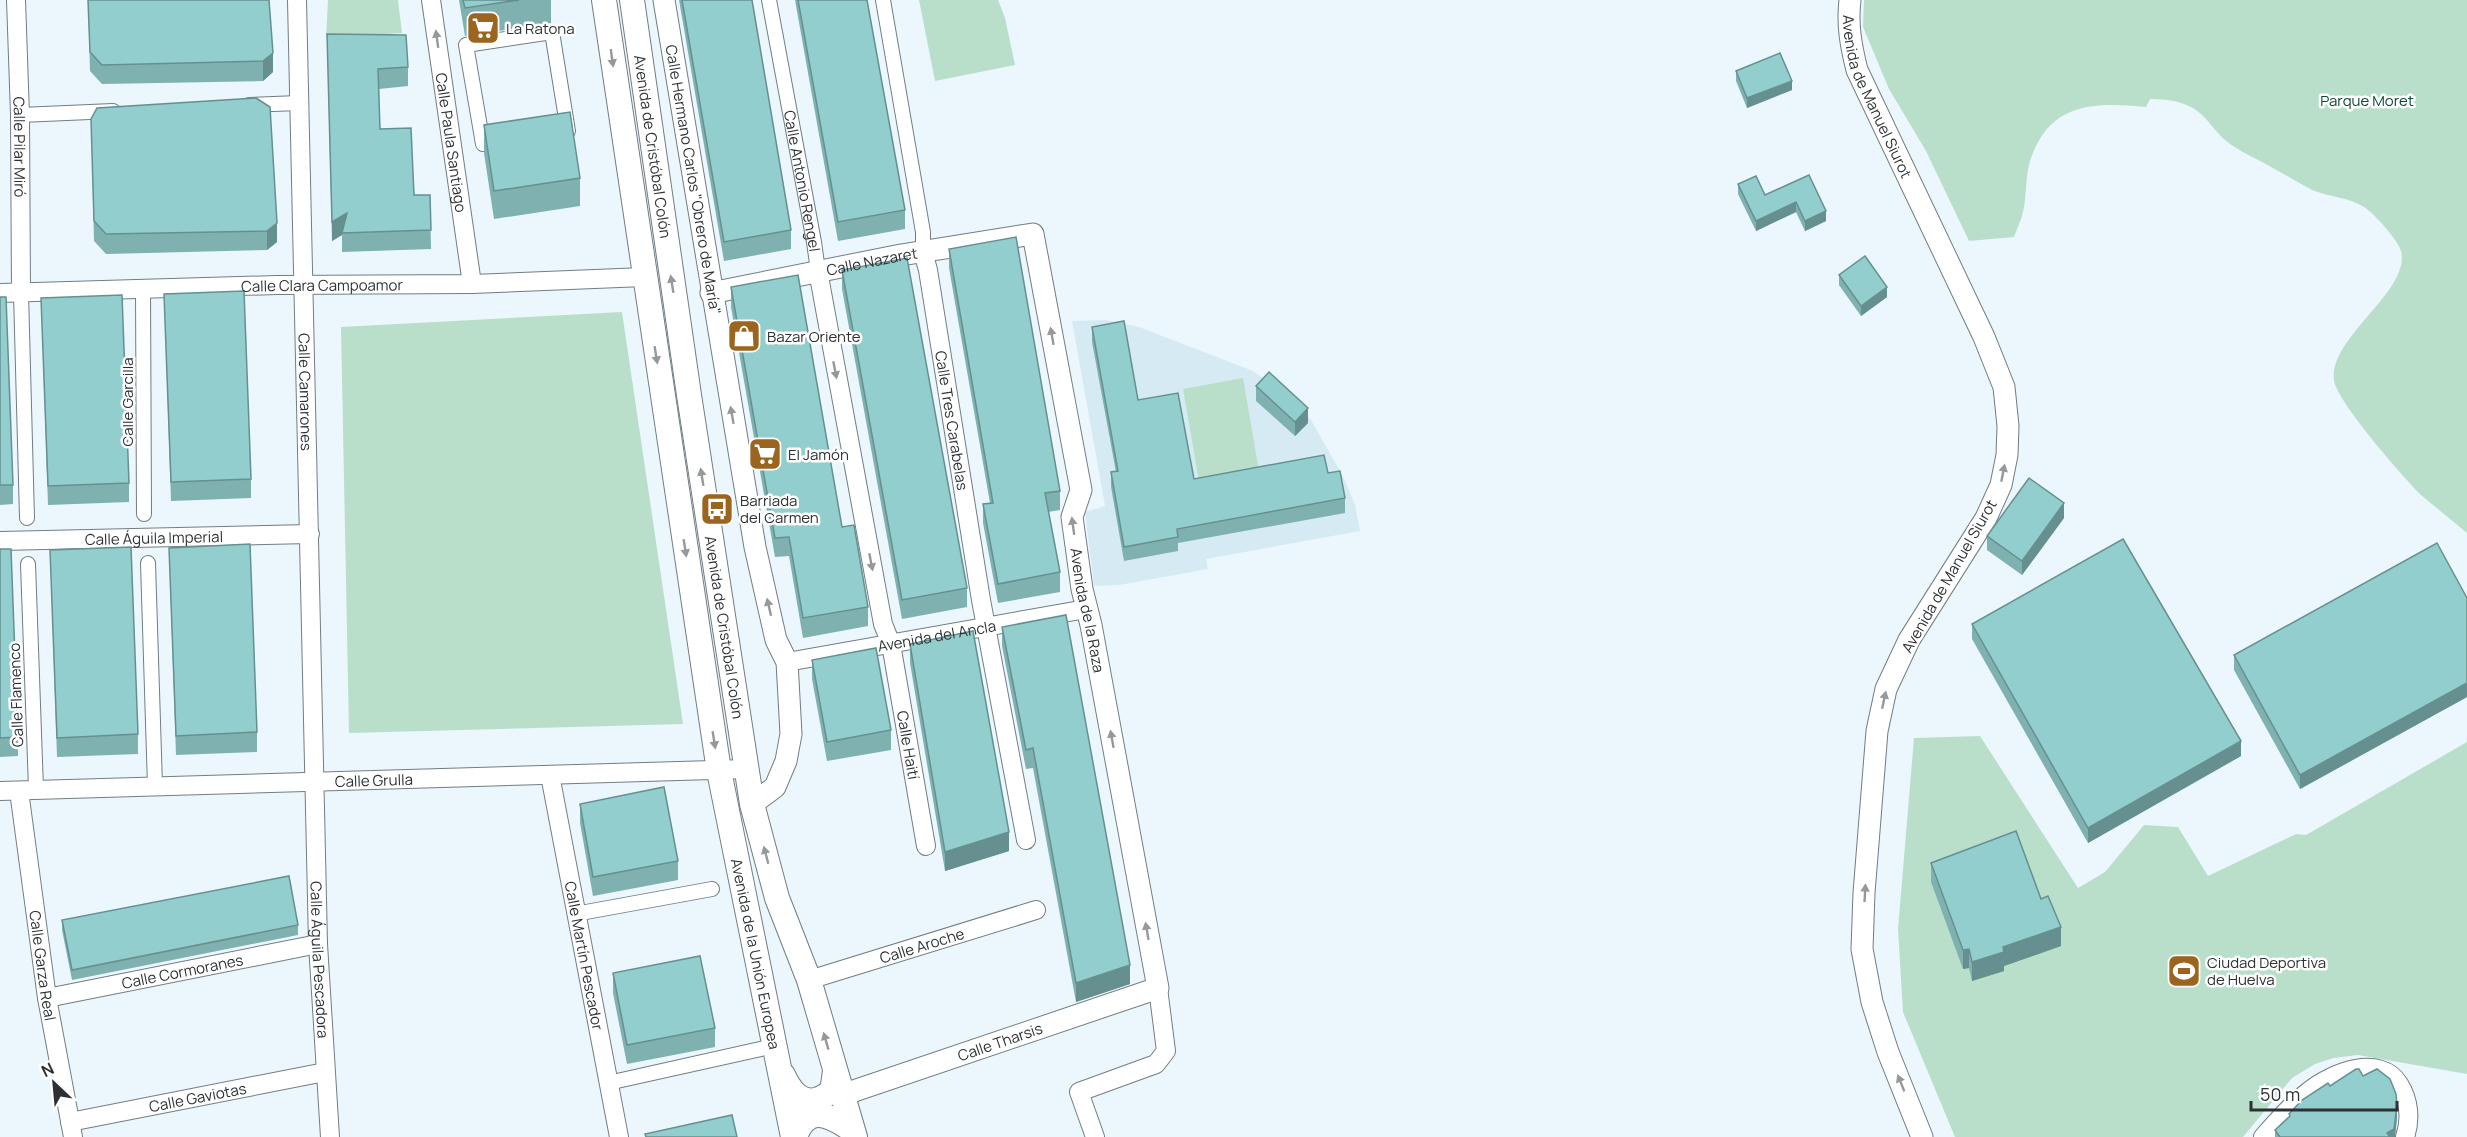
<svg xmlns="http://www.w3.org/2000/svg" width="2467" height="1137" font-family="Manrope,sans-serif">
	<rect width="100%" height="100%" fill="#ebf7fd"/>
	<path fill="#d6eaf3" d="M1106,320L1139,327L1253,371L1286,394L1311,420L1344,478L1355,505L1360,531L1206,559L1208,569L1119,585L1094,586L1085,512L1105,506L1072,321Z"/>
	<g fill="#b9dfcb">
		<path d="M328,0H398L402,33L326,38Z"/>
		<path d="M919,0H998L1005,18L1015,65L935,81Z"/>
		<path d="M1864,0H2467V533C2452,520 2436,508 2421,495C2404,478 2336,401 2334,380C2329,337 2411,291 2401,251C2398,240 2374,213 2364,207C2348,197 2329,197 2312,190C2299,183 2286,175 2273,168C2259,160 2245,154 2233,146C2220,138 2214,127 2204,117C2190,102 2170,99 2150,99L2146,107C2094,102 2049,102 2030,161C2025,178 2027,195 2023,212C2021,220 2017,229 2014,237L1969,241L1926,151L1889,89L1863,27Z"/>
		<path d="M622,312L683,724L349,733L341,327Z"/>
		<path d="M1243,378L1259,471L1199,481L1183,389Z"/>
		<path d="M1980,736L2078,888L2105,872L2144,825L2178,827L2208,876L2296,834L2306,835L2467,742V1074L2358,1055L2333,1058L2315,1064L2292,1078L2243,1137H1955L1903,1012L1898,929L1914,738Z"/>
	</g>
	<g fill="none" stroke-linecap="round" stroke-linejoin="round">
		<g stroke="#727d82" stroke-width="16">
			<g id="pedestrian">
				<path id="s1" d="M769,0L814,242L818,271"/>
				<path d="M883,0L923,232V252"/>
				<path d="M552,32L568,131L483,144L466,45Z"/>
				<path d="M249,105L299,103"/>
				<path d="M20,115L113,111"/>
				<path d="M143,289L144,514"/>
				<path d="M21,293L27,518"/>
				<path d="M148,563L155,786"/>
				<path d="M28,564L36,789"/>
				<path d="M575,914L712,889"/>
				<path d="M608,1083L774,1046"/>
			</g>
		</g>
		<g stroke="#727d82" stroke-width="20">
			<g id="minor">
				<path id="s2" d="M16,0L20,115L21,293"/>
				<path id="s3" d="M297,0L318,944L330,1137"/>
				<path id="s4" d="M431,0L472,284"/>
				<path id="s5" d="M923,252L928,270L981,600L1026,840"/>
				<path id="s6" d="M818,271L883,624L891,644L926,846"/>
				<path id="s7" d="M0,293L277,285L472,284L644,277"/>
				<path id="s8" d="M0,541L310,534"/>
				<path id="s9" d="M787,662L1086,609"/>
				<path id="s10" d="M550,775L619,1137"/>
				<path id="s11" d="M0,791L747,769"/>
				<path id="s12" d="M19,791L47,998L73,1137"/>
				<path id="s13" d="M809,980L1036,910"/>
				<path id="s14" d="M47,998L318,944"/>
				<path id="s15" d="M70,1122L325,1072"/>
				<path d="M1095,1137L1079,1092L1156,1064L1166,1051L1158,988"/>
				<path d="M2263,1137C2277,1121 2291,1105 2309,1091C2331,1073 2380,1053 2399,1084C2409,1100 2411,1119 2405,1137"/>
			</g>
		</g>
		<g stroke="#727d82" stroke-width="23">
			<g id="tertiary">
				<path id="s16" d="M664,0L755,547L776,640L787,662L791,734L786,761L775,787L752,804"/>
				<path id="s17" d="M1850,0C1847,25 1851,46 1857,70L1984,337L2004,387L2008,426L2007,455L2001,485L1986,518L1909,640L1886,689L1877,731L1864,893L1862,949L1872,1002L1888,1052L1922,1137"/>
				<path id="s18" d="M711,293L901,255L1033,234L1081,490L1072,517L1082,589L1091,625L1158,988L842,1095"/>
			</g>
		</g>
		<g stroke="#727d82" stroke-width="26">
			<g id="secondary">
				<path id="s19" d="M604,0L719,771L793,1137"/>
				<path id="s20" d="M632,0L689,395L752,804L777,898L809,980L855,1137"/>
				<path d="M783,1075C790,1090 801,1106 819,1099C823,1097 829,1094 831,1090C834,1085 834,1076 835,1071"/>
				<path d="M795,1137C807,1103 830,1115 852,1130"/>
			</g>
		</g>
		<use href="#pedestrian" stroke="#fff" stroke-width="14"/>
		<use href="#minor" stroke="#fff" stroke-width="18"/>
		<use href="#tertiary" stroke="#fff" stroke-width="21"/>
		<use href="#secondary" stroke="#fff" stroke-width="24"/>
	</g>
	<g fill="#7eb1b0">
		<path d="M88,0H269L273,72L263,81L102,84L90,71Z"/>
		<path d="M459,0H551V23L465,36Z"/>
		<path d="M679,0H752L791,230V249L724,261Z"/>
		<path d="M795,0H867L905,210V229L838,241Z"/>
		<path d="M327,34L408,67V86L379,89L380,129L414,195H430L431,249L342,252V235L332,241Z"/>
		<path d="M1736,71L1792,90L1747,108L1736,81Z"/>
		<path d="M256,98L277,242L267,250L106,254L94,241L91,119Z"/>
		<path d="M484,125L580,178V206L494,219L484,153Z"/>
		<path d="M1809,175L1826,221L1805,231L1796,212L1756,231L1738,194V184L1765,195Z"/>
		<path d="M949,249L1060,491V510L1048,512L1060,572V592L998,603L983,523V504L990,503L949,268Z"/>
		<path d="M842,270L967,588V607L902,619L842,289Z"/>
		<path d="M1839,275L1887,297L1861,316L1839,285Z"/>
		<path d="M731,287L842,527L868,607V626L803,638L789,556L775,557L731,307Z"/>
		<path d="M164,294L251,479V498L171,501Z"/>
		<path d="M0,297L13,485V504L0,505Z"/>
		<path d="M41,298L129,483V502L48,505Z"/>
		<path d="M1092,327L1138,400L1194,479L1328,473L1345,498V513L1178,543V551L1124,561L1111,487V472H1116L1092,342Z"/>
		<path d="M1256,386L1308,423L1295,436L1256,401Z"/>
		<path d="M2064,518L2022,575L1987,550V536Z"/>
		<path d="M169,548L257,732V752L176,755Z"/>
		<path d="M0,549L18,737V756L0,757Z"/>
		<path d="M50,550L138,734V754L57,757Z"/>
		<path d="M2467,598V697L2300,789L2234,670V655Z"/>
		<path d="M1972,624L2241,756L2088,843L1972,639Z"/>
		<path d="M1002,627L1130,984L1076,1002L1033,768L1026,769L1002,646Z"/>
		<path d="M910,644L1009,851L945,871L910,663Z"/>
		<path d="M812,660L891,730V750L827,761L812,679Z"/>
		<path d="M580,804L678,861V880L593,896L580,823Z"/>
		<path d="M1931,863L2041,899L2061,946L2004,966V971L1972,981L1969,968L1963,969L1931,882Z"/>
		<path d="M62,920L298,925V935L72,980L62,930Z"/>
		<path d="M613,973L715,1028V1047L627,1064L613,993Z"/>
		<path d="M2363,1076L2397,1117L2395,1137H2275V1130L2289,1117V1114L2330,1086Z"/>
	</g>
	<g fill="#669090">
		<path d="M273,53V72L263,81V61Z"/>
		<path d="M1792,81V90L1747,108V98Z"/>
		<path d="M1796,202V212L1756,231V221Z"/>
		<path d="M1826,211V221L1805,231V221Z"/>
		<path d="M347,213L342,235L332,241V222Z"/>
		<path d="M277,223V242L267,250V231Z"/>
		<path d="M1887,287V297L1861,316V306Z"/>
		<path d="M1308,408V423L1295,436V422Z"/>
		<path d="M2064,503V518L2022,575V561Z"/>
		<path d="M2467,683V697L2300,789V775Z"/>
		<path d="M2241,741V756L2088,843V828Z"/>
		<path d="M1009,832V851L945,871V852Z"/>
		<path d="M2061,927V946L2004,966V971L1972,981V962L2003,947Z"/>
		<path d="M1969,949V968L1963,969V950Z"/>
		<path d="M1130,965V984L1076,1002V983Z"/>
		<path d="M2397,1105V1117L2395,1137H2387V1133Z"/>
	</g>
	<g fill="#92cecd" stroke="#669090" stroke-width="1.5">
		<path d="M88,0H269L273,53L263,61L102,65L90,52Z"/>
		<path d="M463,0H519L465,8Z"/>
		<path d="M682,0H752L791,230L724,242Z"/>
		<path d="M798,0H867L905,210L838,222Z"/>
		<path d="M327,34L406,35L408,67L378,69L380,129L411,128L414,195H430L431,230L342,233L347,213L332,222Z"/>
		<path d="M1780,53L1792,81L1747,98L1736,71Z"/>
		<path d="M256,98L270,107L277,223L267,231L106,234L94,221L91,119L97,108Z"/>
		<path d="M570,112L580,178L494,191L484,125Z"/>
		<path d="M1809,175L1826,211L1805,221L1796,202L1756,221L1738,184L1756,176L1765,195Z"/>
		<path d="M1016,237L1060,491L1045,493L1060,572L998,584L983,504L993,503L949,249Z"/>
		<path d="M1865,256L1887,287L1861,306L1839,275Z"/>
		<path d="M907,258L967,588L902,600L842,270Z"/>
		<path d="M798,275L842,527L854,525L868,607L803,618L789,537L775,538L731,287Z"/>
		<path d="M244,291L251,479L171,482L164,294Z"/>
		<path d="M122,295L129,483L48,486L41,298Z"/>
		<path d="M0,297H6L13,485H0Z"/>
		<path d="M1124,321L1138,400L1178,393L1194,479L1324,455L1328,473L1340,471L1345,498L1177,529L1178,537L1124,547L1111,472L1118,471L1092,327Z"/>
		<path d="M1269,372L1308,408L1295,422L1256,386Z"/>
		<path d="M2029,478L2064,503L2022,561L1987,536Z"/>
		<path d="M2123,539L2241,741L2088,828L1972,624Z"/>
		<path d="M2437,543L2467,598V683L2300,775L2234,655Z"/>
		<path d="M250,544L257,732L176,736L169,548Z"/>
		<path d="M131,547L138,734L57,738L50,550Z"/>
		<path d="M0,549H11L18,737L0,738Z"/>
		<path d="M1066,615L1130,965L1076,983L1033,748L1026,750L1002,627Z"/>
		<path d="M973,631L1009,832L945,852L910,644Z"/>
		<path d="M876,648L891,730L827,742L812,660Z"/>
		<path d="M664,787L678,861L593,877L580,804Z"/>
		<path d="M2016,831L2041,899L2048,896L2061,927L2003,947L2004,952L1972,962L1969,949L1963,950L1931,863Z"/>
		<path d="M289,876L298,925L72,970L62,920Z"/>
		<path d="M700,956L715,1028L627,1045L613,973Z"/>
		<path d="M2356,1069H2359L2363,1076L2377,1069L2390,1079L2396,1094L2397,1105L2394,1129L2387,1133L2390,1137H2280L2275,1130L2290,1116L2289,1114L2302,1100L2328,1083L2330,1086Z"/>
		<path d="M732,1115L737,1137H646L645,1134Z"/>
	</g>
	<defs><path id="oneway-solid" d="M-6-.8H1V-3.2L6.5 0L1 3.2V.8H-6Z" transform="scale(1.5)"/></defs>
	<g fill="#969899">
		<use href="#oneway-solid" transform="translate(437 39) rotate(-98)"/>
		<use href="#oneway-solid" transform="translate(612 58) rotate(82)"/>
		<use href="#oneway-solid" transform="translate(672 284) rotate(-99)"/>
		<use href="#oneway-solid" transform="translate(1052 336) rotate(-100)"/>
		<use href="#oneway-solid" transform="translate(656 355) rotate(81)"/>
		<use href="#oneway-solid" transform="translate(835 370) rotate(79)"/>
		<use href="#oneway-solid" transform="translate(732 415) rotate(-100)"/>
		<use href="#oneway-solid" transform="translate(2003 473) rotate(-79)"/>
		<use href="#oneway-solid" transform="translate(702 477) rotate(-99)"/>
		<use href="#oneway-solid" transform="translate(1073 526) rotate(-98)"/>
		<use href="#oneway-solid" transform="translate(685 548) rotate(81)"/>
		<use href="#oneway-solid" transform="translate(871 562) rotate(79)"/>
		<use href="#oneway-solid" transform="translate(769 607) rotate(-103)"/>
		<use href="#oneway-solid" transform="translate(1884 700) rotate(-78)"/>
		<use href="#oneway-solid" transform="translate(1112 739) rotate(-100)"/>
		<use href="#oneway-solid" transform="translate(714 740) rotate(81)"/>
		<use href="#oneway-solid" transform="translate(766 855) rotate(-105)"/>
		<use href="#oneway-solid" transform="translate(1865 893) rotate(-87)"/>
		<use href="#oneway-solid" transform="translate(1147 931) rotate(-100)"/>
		<use href="#oneway-solid" transform="translate(826 1041) rotate(-106)"/>
		<use href="#oneway-solid" transform="translate(1901 1083) rotate(-112)"/>
	</g>
	<defs>
		<g id="supermarket-square" transform="scale(1.725)"><rect x="-9" y="-9" width="18" height="18" rx="4" fill="#9b641f" stroke="#fff"/><path d="M-6-5.5h2.5l.6 2H6L4.5 2H-2.5L-4.4-4H-6ZM-1.5 3.2a1.3 1.3 0 1 0 .1 0ZM3 3.2a1.3 1.3 0 1 0 .1 0Z" fill="#fff"/></g>
		<g id="shop-square" transform="scale(1.725)"><rect x="-9" y="-9" width="18" height="18" rx="4" fill="#9b641f" stroke="#fff"/><path d="M-5-2.5h2.3a2.7 3.5 0 0 1 5.4 0H5L5.5 6h-11ZM-1.5-2.5h3a1.5 2.3 0 0 0-3 0Z" fill="#fff"/></g>
		<g id="bus-square" transform="scale(1.725)"><rect x="-9" y="-9" width="18" height="18" rx="4" fill="#9b641f" stroke="#fff"/><path d="M-5-6H5V4H4V6H2V4H-2V6H-4V4H-5ZM-3.5-4V0h7V-4ZM-3.5 1.2v1.5H-2V1.2ZM2 1.2v1.5H3.5V1.2Z" fill="#fff"/></g>
		<g id="stadium-square" transform="scale(1.725)"><rect x="-9" y="-9" width="18" height="18" rx="4" fill="#9b641f" stroke="#fff"/><path d="M0-5a6.5 5 0 1 0 0 10a6.5 5 0 1 0 0-10ZM-3.5-1.8h7v3.6h-7Z" fill="#fff"/></g>
	</defs>
	<g fill-rule="evenodd">
		<use href="#supermarket-square" x="483" y="28"/>
		<use href="#shop-square" x="744" y="336"/>
		<use href="#supermarket-square" x="765" y="454"/>
		<use href="#bus-square" x="717" y="509"/>
		<use href="#stadium-square" x="2184" y="971"/>
	</g>
	<g text-anchor="middle" dominant-baseline="central" stroke-width="5" stroke-linejoin="round" paint-order="stroke">
		<g font-size="15" fill="#2d3133" stroke="#fff" text-anchor="start">
			<text x="506" y="28">La Ratona</text>
			<text x="767" y="336">Bazar Oriente</text>
			<text x="788" y="454">El Jamón</text>
			<text x="740" y="500">Barriada<tspan x="740" dy="17">del Carmen</tspan></text>
			<text x="2207" y="962">Ciudad Deportiva<tspan x="2207" dy="17">de Huelva</tspan></text>
		</g>
		<g font-size="15" fill="#2d3133" stroke="#fff">
			<text stroke="none"><textPath href="#s17" startOffset="102">Avenida de Manuel Siurot</textPath></text>
			<text stroke="none"><textPath href="#s4" startOffset="144">Calle Paula Santiago</textPath></text>
			<text stroke="none"><textPath href="#s2" startOffset="147">Calle Pilar Miró</textPath></text>
			<text stroke="none"><textPath href="#s20" startOffset="148">Avenida de Cristóbal Colón</textPath></text>
			<text stroke="none"><textPath href="#s16" startOffset="182">Calle Hermano Carlos "Obrero de María"</textPath></text>
			<text stroke="none"><textPath href="#s1" startOffset="184">Calle Antonio Rengel</textPath></text>
			<text stroke="none"><textPath href="#s18" startOffset="164">Calle Nazaret</textPath></text>
			<text stroke="none"><textPath href="#s7" startOffset="322">Calle Clara Campoamor</textPath></text>
			<text stroke="none"><textPath href="#s3" startOffset="392">Calle Camarones</textPath></text>
			<text transform="translate(127 402) rotate(-90)">Calle Garcilla</text>
			<text stroke="none"><textPath href="#s5" startOffset="171">Calle Tres Carabelas</textPath></text>
			<text stroke="none"><textPath href="#s8" startOffset="154">Calle Águila Imperial</textPath></text>
			<text transform="translate(1949 576) rotate(-60)">Avenida de Manuel Siurot</text>
			<text stroke="none"><textPath href="#s18" startOffset="711">Avenida de la Raza</textPath></text>
			<text stroke="none"><textPath href="#s20" startOffset="634">Avenida de Cristóbal Colón</textPath></text>
			<text stroke="none"><textPath href="#s9" startOffset="152">Avenida del Ancla</textPath></text>
			<text transform="translate(16 695) rotate(-92)">Calle Flamenco</text>
			<text stroke="none"><textPath href="#s6" startOffset="483">Calle Haití</textPath></text>
			<text stroke="none"><textPath href="#s11" startOffset="374">Calle Grulla</textPath></text>
			<text stroke="none"><textPath href="#s13" startOffset="118">Calle Aroche</textPath></text>
			<text stroke="none"><textPath href="#s19" startOffset="966">Avenida de la Unión Europea</textPath></text>
			<text stroke="none"><textPath href="#s10" startOffset="184">Calle Martín Pescador</textPath></text>
			<text stroke="none"><textPath href="#s3" startOffset="960">Calle Águila Pescadora</textPath></text>
			<text stroke="none"><textPath href="#s12" startOffset="176">Calle Garza Real</textPath></text>
			<text stroke="none"><textPath href="#s14" startOffset="138">Calle Cormoranes</textPath></text>
			<text transform="translate(1000 1042) rotate(-19)">Calle Tharsis</text>
			<text stroke="none"><textPath href="#s15" startOffset="130">Calle Gaviotas</textPath></text>
		</g>
		<g font-size="15" fill="#0a4931" stroke="#fff">
			<text x="2367" y="100">Parque Moret</text>
		</g>
	</g>
	<g transform="translate(54 1083) rotate(334)" stroke="#ffffff" stroke-width="4.5" paint-order="stroke">
	<path d="M0-4.5L10 22L0 15L-10 22Z" fill="#2d3133"/>
	<text y="-9" font-size="16" font-weight="bold" text-anchor="middle" fill="#2d3133">N</text>
	</g>
	<path d="M2251 1101v9h146v-9" fill="none" stroke="#2d3133" stroke-width="3"/>
	<text x="2260" y="1101" font-size="18" fill="#2d3133" stroke="#ffffff" stroke-width="4.5" paint-order="stroke">50 m</text>
</svg>
